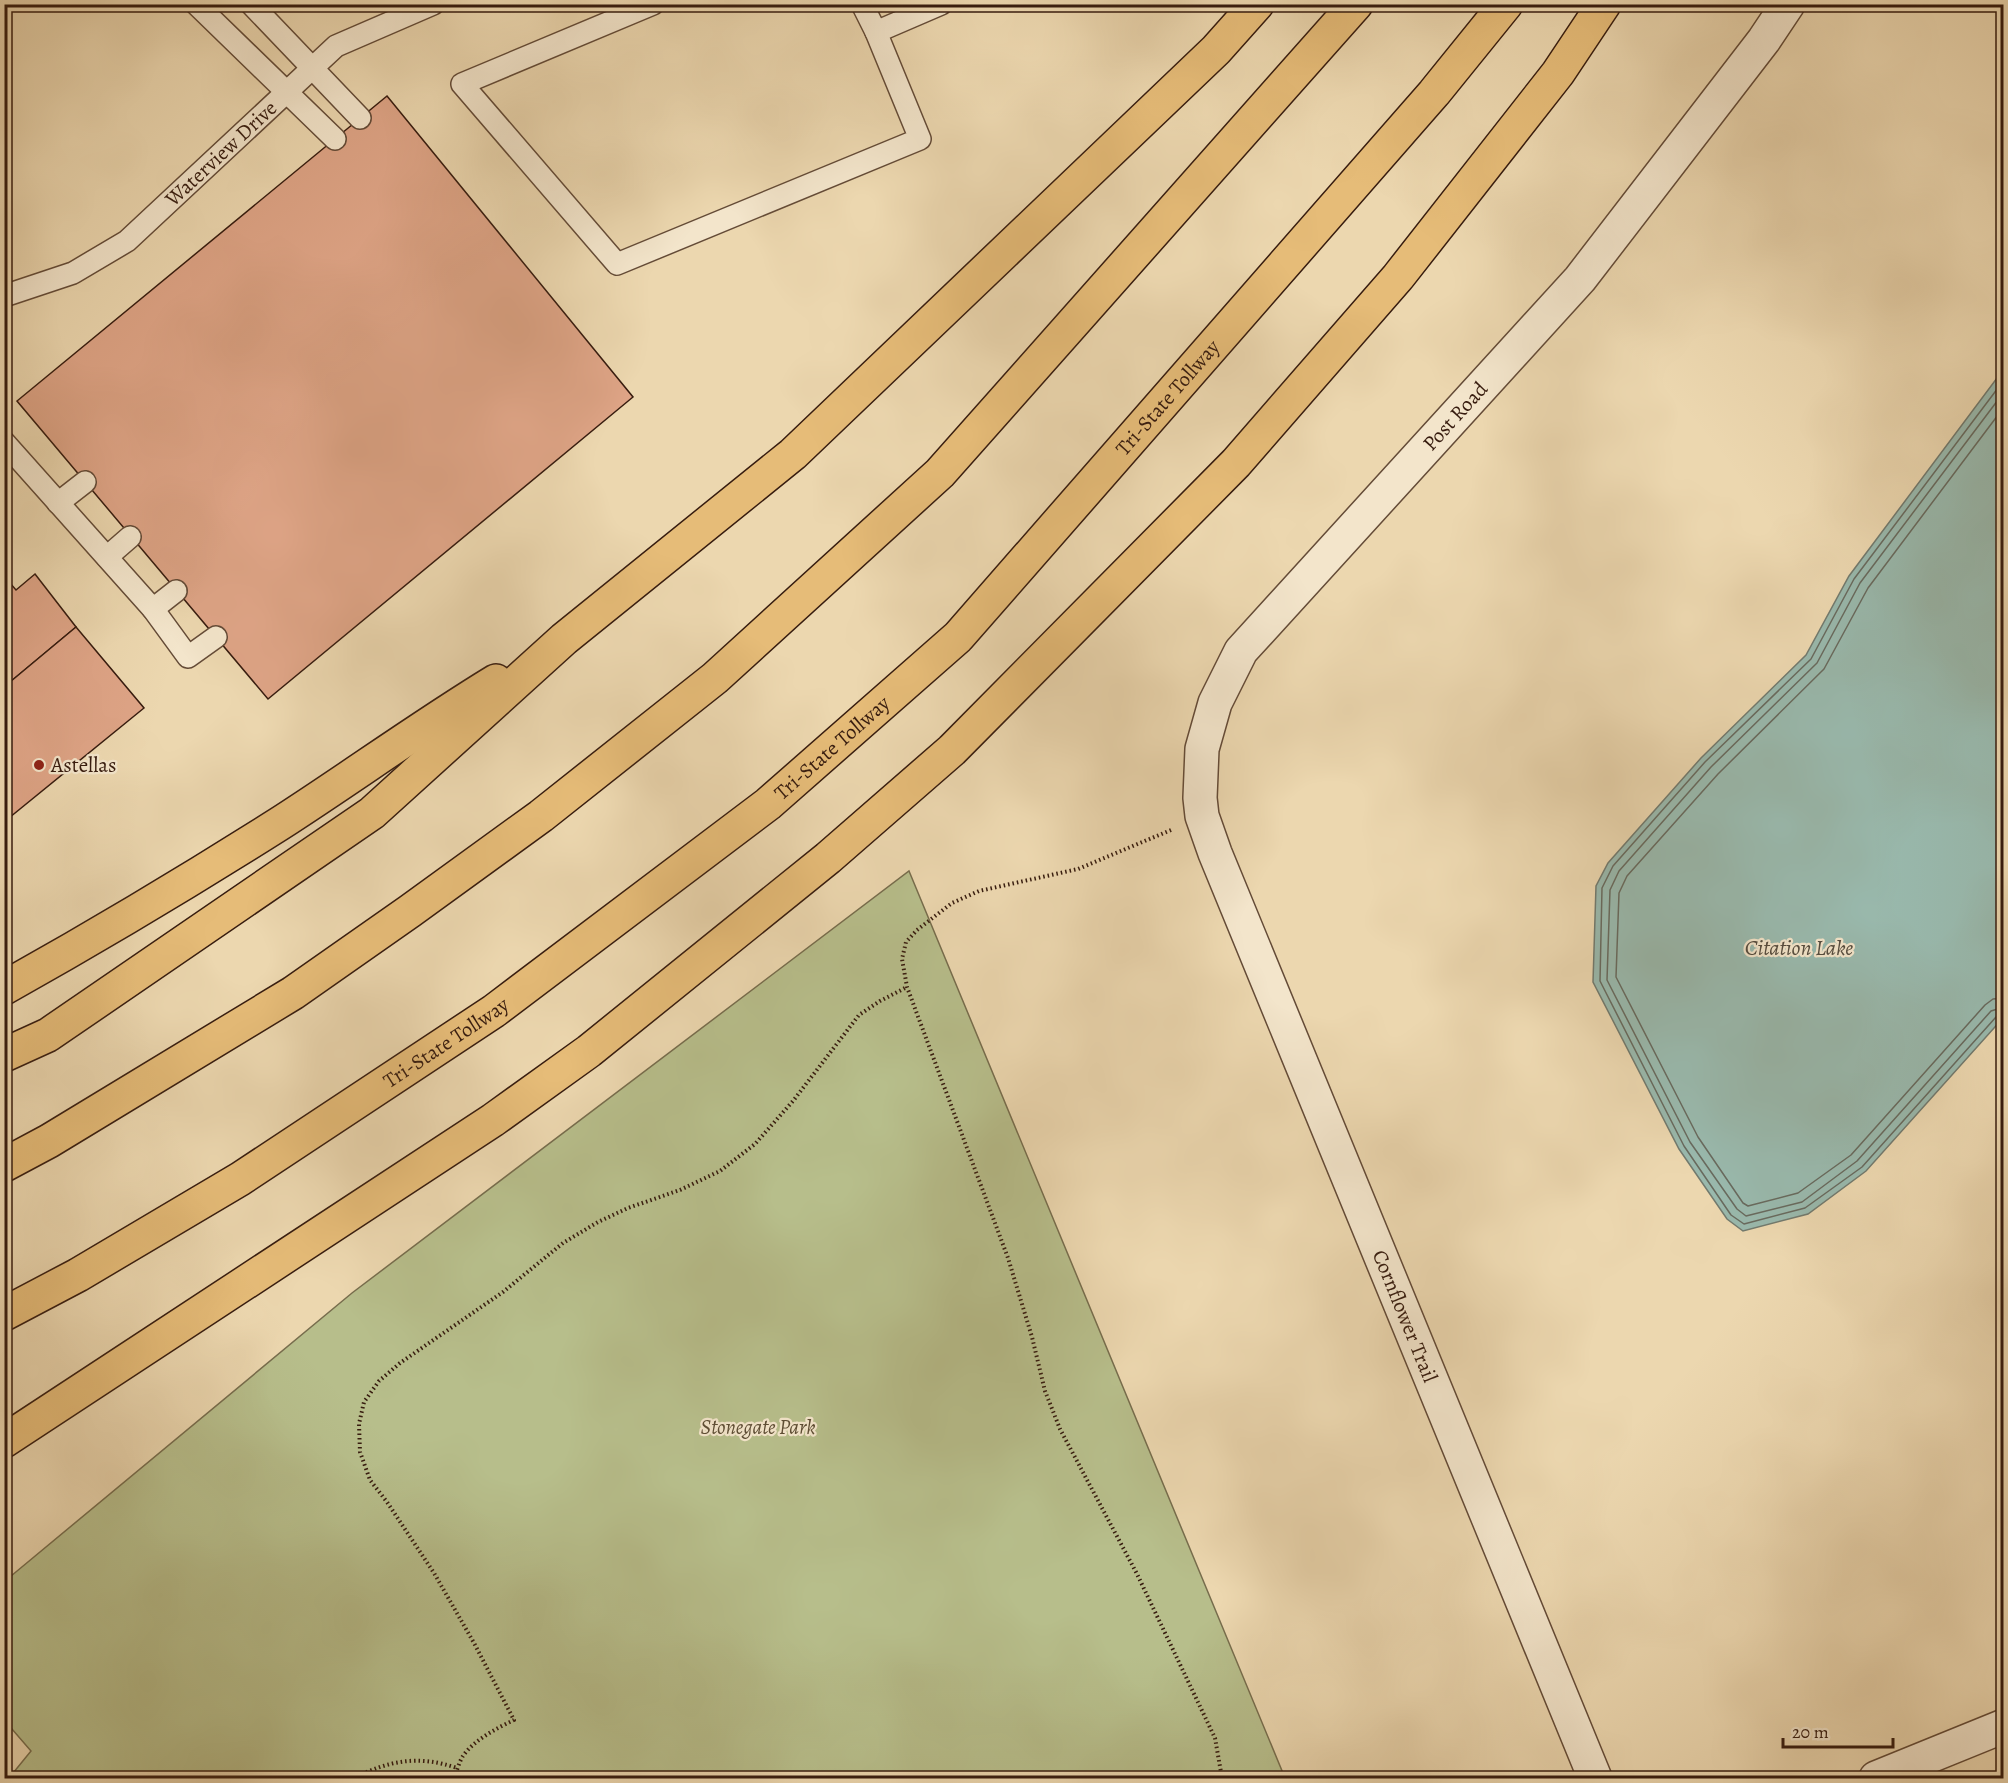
<svg xmlns="http://www.w3.org/2000/svg" width="2008" height="1783" font-family="Alegreya,serif">
	<rect width="100%" height="100%" fill="#ecd7af"/>
	<filter id="stains"><feTurbulence type="fractalNoise" baseFrequency=".00333" numOctaves="4"/><feColorMatrix values="0 0 0 0 .2 0 0 0 0 .09 0 0 0 0 .02 0 0 0 .5 -.17"/></filter>
	<radialGradient id="worn" r=".72"><stop offset=".6" stop-color="#630" stop-opacity="0"/><stop offset="1" stop-color="#630" stop-opacity=".3"/></radialGradient>
	<path fill="#b7be8b" stroke="#776d4d" stroke-width="1.5" d="M909,871L1285,1778H9L31,1751L5,1721V1581L352,1293Z"/>
	<path fill="#99b9ad" stroke="#727a6e" stroke-width="1.5" d="M2003,370V1018L1866,1171L1808,1214L1743,1231L1727,1219L1679,1149L1593,982L1596,886L1608,863L1701,758L1806,655L1849,576Z"/>
	<g fill="none" stroke-linecap="round" stroke-linejoin="round">
		<g stroke="#686a5e" stroke-width="1.5">
			<path d="M2004,380L1854,579L1811,659L1705,762L1613,866L1602,888L1600,981L1684,1146L1731,1215L1744,1224L1805,1208L1862,1167L1996,1017L2004,1014"/>
			<path d="M2004,392L1860,583L1817,663L1711,767L1619,871L1610,890L1607,980L1690,1142L1737,1209L1746,1216L1802,1202L1857,1161L1991,1011L2004,1007"/>
			<path d="M2004,407L1868,588L1824,669L1718,774L1627,876L1619,893L1616,977L1698,1137L1743,1203L1748,1206L1798,1193L1851,1155L1985,1005L1993,999L2004,998"/>
		</g>
	</g>
	<g fill="#dea486" stroke="#371c0f" stroke-width="1.5">
		<path d="M387,96L633,397L268,699L17,401Z"/>
		<path d="M35,574L76,627L4,687V576L16,590Z"/>
		<path d="M76,627L144,708L4,822V687Z"/>
	</g>
	<g fill="none" stroke-linecap="round" stroke-linejoin="round">
		<g stroke="#644b37" stroke-width="24">
			<g id="service">
				<path d="M196,4L335,139"/>
				<path d="M251,4L360,118"/>
				<path d="M653,4L462,84L617,264L920,139L876,32L941,4"/>
				<path d="M862,4L876,32"/>
				<path id="s1" d="M4,296L73,273L127,241L336,46L433,4"/>
				<path d="M4,442L153,609L188,657L216,637"/>
				<path d="M58,503L85,482"/>
				<path d="M107,557L130,537"/>
				<path d="M153,609L176,591"/>
			</g>
		</g>
		<g stroke="#644b37" stroke-width="36">
			<g id="minor">
				<path id="s2" d="M1595,1778L1215,853L1202,816L1200,798L1202,749L1215,703L1241,651L1580,279L1764,40L1788,4"/>
				<path d="M1876,1778L2004,1726"/>
			</g>
		</g>
		<g stroke="#371c0f" stroke-width="36">
			<g id="motorway">
				<path d="M4,988C97,936 189,881 279,824C352,777 422,726 496,681"/>
				<path d="M4,1055L48,1035L372,813L564,639L793,454L1216,50L1257,4"/>
				<path d="M4,1165L49,1141L293,993L410,911L541,816L715,678L940,473L1356,4"/>
				<path id="s3" d="M4,1314L78,1275L240,1179L494,1011L768,804L958,637L1434,93L1506,4"/>
				<path d="M4,1441L493,1120L589,1051L828,858L952,750L1236,463L1398,277L1558,73L1604,4"/>
			</g>
		</g>
		<g stroke="#371c0f" stroke-width="4" stroke-dasharray="1.5 3" stroke-linecap="butt">
			<path d="M1171,830L1078,869L979,891L952,903L917,930L906,942L902,959L907,987L1008,1258L1032,1337L1045,1391L1060,1429L1137,1574L1215,1738L1222,1778"/>
			<path d="M354,1778C390,1760 419,1755 457,1768"/>
			<path d="M454,1778C457,1771 459,1762 463,1756C474,1740 497,1728 514,1720L474,1643L434,1573L387,1502L370,1480L360,1452L359,1424L364,1402L379,1381L400,1363L503,1292L563,1243L598,1222L628,1208L680,1190L720,1171L755,1144L793,1101L859,1015L880,1001L907,987"/>
		</g>
		<use href="#service" stroke="#f3e5cb" stroke-width="21"/>
		<use href="#minor" stroke="#f3e5cb" stroke-width="33"/>
		<use href="#motorway" stroke="#e6bc78" stroke-width="33"/>
	</g>
	<circle fill="#8f2418" stroke="#f3e5cb" stroke-width="2" cx="39" cy="765" r="6"/>
	<g text-anchor="middle" dominant-baseline="central" stroke-width="4.5" stroke-linejoin="round" paint-order="stroke">
		<g font-size="21" fill="#371c0f" stroke="#f3e5cb">
			<text stroke="none"><textPath href="#s1" startOffset="264">Waterview Drive</textPath></text>
			<text stroke="none"><textPath href="#s3" startOffset="1491">Tri-State Tollway</textPath></text>
			<text stroke="none"><textPath href="#s2" startOffset="1530">Post Road</textPath></text>
			<text stroke="none"><textPath href="#s3" startOffset="1005">Tri-State Tollway</textPath></text>
			<text stroke="none"><textPath href="#s3" startOffset="519">Tri-State Tollway</textPath></text>
			<text transform="translate(1405 1316) rotate(68)">Cornflower Trail</text>
		</g>
		<g font-size="21" fill="#371c0f" stroke="#f3e5cb" text-anchor="start">
			<text x="51" y="765">Astellas</text>
		</g>
		<g font-size="21" font-style="italic" fill="#5d4d34" stroke="#f3e5cb">
			<text x="758" y="1427">Stonegate Park</text>
		</g>
		<g font-size="22" font-style="italic" fill="#544b3e" stroke="#f3e5cb">
			<text x="1799" y="948">Citation Lake</text>
		</g>
	</g>
	<rect width="2008" height="1783" fill="none" stroke="#ecd7af" stroke-width="24"/>
	<rect x="6" y="6" width="1996" height="1771" fill="none" stroke="#371c0f" stroke-width="3"/>
	<rect x="12" y="12" width="1984" height="1759" fill="none" stroke="#371c0f" stroke-width="1.5"/>
	<path d="M1783 1738v9h110v-9" fill="none" stroke="#371c0f" stroke-width="3"/>
	<text x="1792" y="1738" font-size="18" fill="#371c0f" stroke="#f3e5cb" stroke-width="4.5" paint-order="stroke">20 m</text>
	<rect width="100%" height="100%" filter="url(#stains)"/>
	<rect width="100%" height="100%" fill="url(#worn)"/>
</svg>
